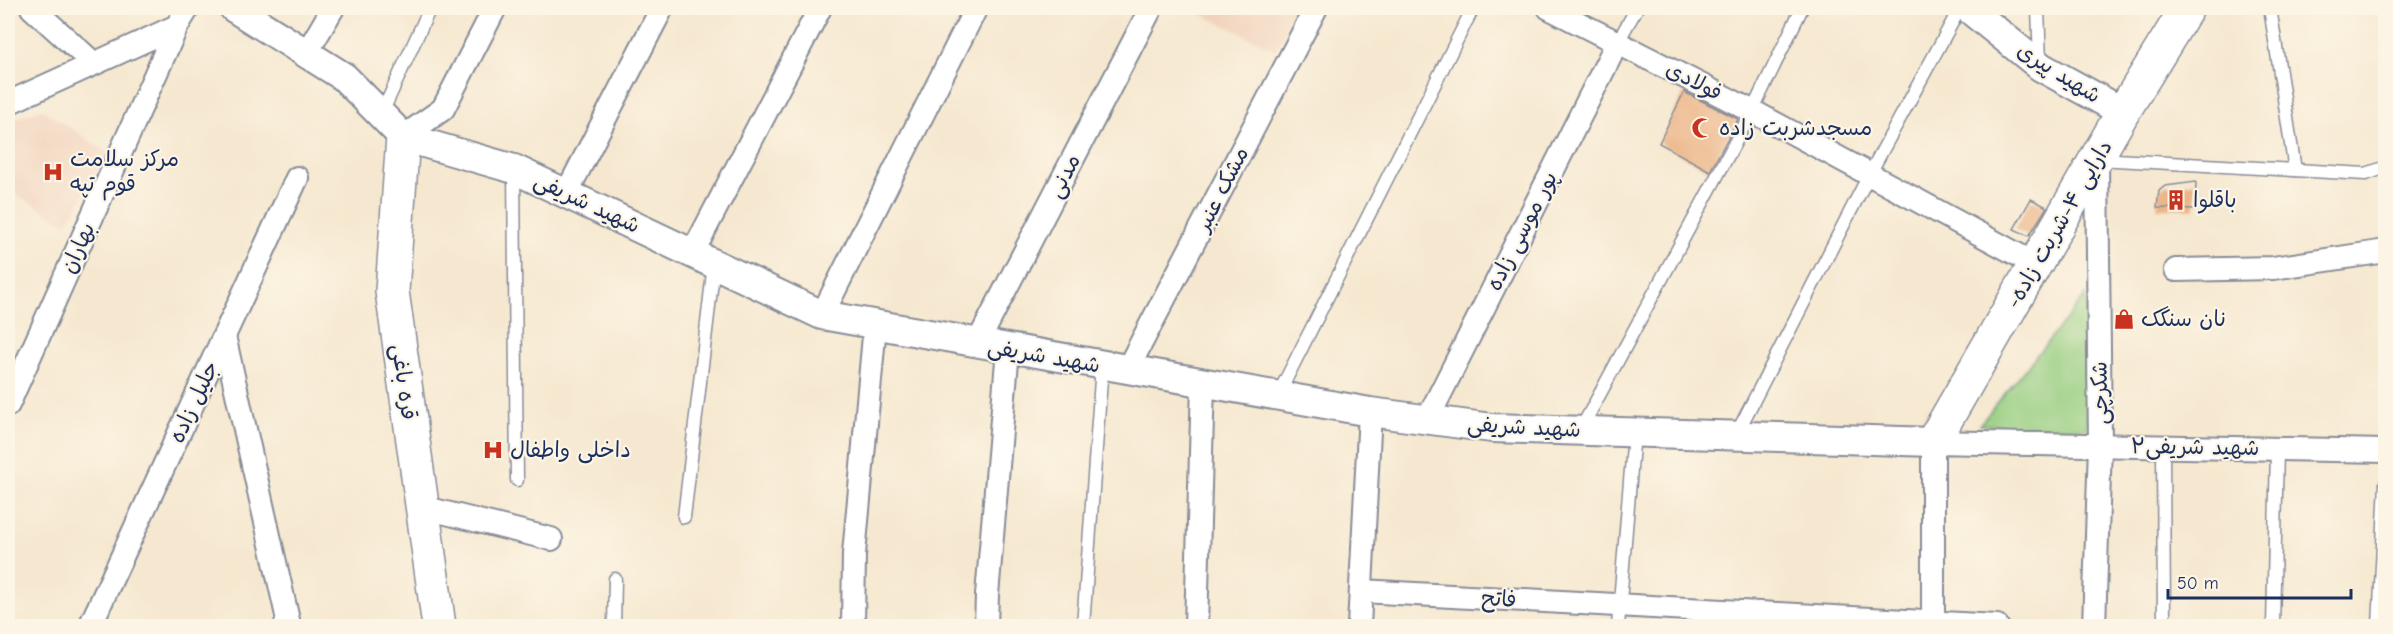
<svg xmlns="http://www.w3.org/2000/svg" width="2393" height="634" font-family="'Comic Neue','Playpen Sans Arabic',sans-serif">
	<rect width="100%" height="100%" fill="#fcf5e5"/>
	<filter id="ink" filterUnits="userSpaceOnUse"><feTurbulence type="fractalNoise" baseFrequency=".0167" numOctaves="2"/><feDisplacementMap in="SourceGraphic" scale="12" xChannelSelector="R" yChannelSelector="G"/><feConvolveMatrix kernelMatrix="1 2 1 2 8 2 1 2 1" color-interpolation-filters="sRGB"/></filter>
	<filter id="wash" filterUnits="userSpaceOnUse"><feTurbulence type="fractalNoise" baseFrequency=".008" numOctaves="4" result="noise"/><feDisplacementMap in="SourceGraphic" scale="24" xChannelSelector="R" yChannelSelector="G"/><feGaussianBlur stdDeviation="1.35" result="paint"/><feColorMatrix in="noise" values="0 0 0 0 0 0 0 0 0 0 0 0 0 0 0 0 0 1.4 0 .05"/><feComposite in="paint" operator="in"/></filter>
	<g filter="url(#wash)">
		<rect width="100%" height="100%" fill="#f6e8d0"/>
		<g fill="#f2d4be">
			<path d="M1188,8H1299L1276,50Z"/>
			<path d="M41,109L110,154L66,224L8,189V122Z"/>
		</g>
		<path fill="#95cd80" stroke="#587e6f" stroke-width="1.5" d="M2086,295L2087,429L1979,425Z"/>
		<g id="blocks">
			<g fill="#ecb689">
				<path d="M1684,92L1738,119L1710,171L1659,143Z"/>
				<path d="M2196,182L2195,209L2157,208L2159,191L2165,186Z"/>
				<path d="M2031,199L2047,207L2029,236L2014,229Z"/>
			</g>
		</g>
	</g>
	<g filter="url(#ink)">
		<use href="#blocks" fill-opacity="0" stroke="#888c97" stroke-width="1.5"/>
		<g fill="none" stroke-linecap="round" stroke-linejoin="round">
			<g stroke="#888c97" stroke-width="15">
				<g id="service">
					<path d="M2038,8L2040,63"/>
					<path d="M2270,8L2295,170"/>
					<path d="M1617,43L1637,8"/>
					<path d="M381,115L430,8"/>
					<path d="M2098,159L2366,174L2386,167"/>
					<path d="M514,170L517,480"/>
					<path d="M1278,395L1473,8"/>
					<path d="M1581,429L1752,111L1802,8"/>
					<path d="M1736,435L1869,175L1960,8"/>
					<path d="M2163,447L2164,626"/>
					<path d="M684,517L714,264"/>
					<path d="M614,626L615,579"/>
					<path d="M1083,626L1102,366"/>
					<path d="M1618,626L1634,433"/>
					<path d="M2273,626L2277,449"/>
					<path d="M2379,626L2386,483"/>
				</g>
			</g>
			<g stroke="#888c97" stroke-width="26">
				<g id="minor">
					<path d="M32,8L93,63"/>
					<path d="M1549,8L1752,111L2037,265"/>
					<path d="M306,54L333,8"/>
					<path d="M8,103L177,26L188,8"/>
					<path d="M403,137L443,109L495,8"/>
					<path d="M566,194L662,8"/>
					<path d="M692,254L820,8"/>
					<path d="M2176,270L2273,268L2386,251"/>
					<path d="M822,315L976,8"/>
					<path d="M224,336L288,620L285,626"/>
					<path d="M977,344L1151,8"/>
					<path d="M1127,370L1316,8"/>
					<path d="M8,405L177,26"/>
					<path d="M1427,420L1617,43"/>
					<path d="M422,507L551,539"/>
					<path d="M1361,591L1997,626"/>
					<path d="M90,626L297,178"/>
					<path d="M853,626L854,554L875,325"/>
					<path d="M986,626L987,595L1008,349"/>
					<path d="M1196,626L1203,383"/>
					<path d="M1359,626L1370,412"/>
					<path d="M1933,626V442L2386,451"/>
					<path d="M2094,626L2100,445L2097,160"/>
				</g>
			</g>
			<g stroke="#888c97" stroke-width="32">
				<g id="tertiary">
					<path d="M234,8L344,77L403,137L514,169L822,315L1370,412L1492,428L1933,442"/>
					<path d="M1968,8L2041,67L2123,112"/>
				</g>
			</g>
			<g stroke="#888c97" stroke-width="36">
				<g id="secondary">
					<path d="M403,137L392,291L439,626"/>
					<path d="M1933,442L2123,112L2187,8"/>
				</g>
			</g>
			<use href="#service" stroke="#fff" stroke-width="12"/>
			<use href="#minor" stroke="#fff" stroke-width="22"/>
			<use href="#tertiary" stroke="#fff" stroke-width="28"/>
			<use href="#secondary" stroke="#fff" stroke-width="33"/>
		</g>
	</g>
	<defs>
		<g id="mosque-bare" transform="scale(1.62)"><path d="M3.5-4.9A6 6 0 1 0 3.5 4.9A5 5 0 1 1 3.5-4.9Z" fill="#c8321e" stroke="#fcf5e5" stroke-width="2.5" paint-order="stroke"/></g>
		<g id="hospital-bare" transform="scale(1.62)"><path d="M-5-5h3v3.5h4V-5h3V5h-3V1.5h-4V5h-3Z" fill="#c8321e" stroke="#fcf5e5" stroke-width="2.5" paint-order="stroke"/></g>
		<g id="building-bare" transform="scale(1.62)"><path d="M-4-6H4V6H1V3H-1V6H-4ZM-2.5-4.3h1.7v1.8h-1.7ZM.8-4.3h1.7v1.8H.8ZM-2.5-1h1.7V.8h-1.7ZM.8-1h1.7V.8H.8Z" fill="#c8321e" stroke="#fcf5e5" stroke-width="2.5" paint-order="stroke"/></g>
		<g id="shop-bare" transform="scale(1.62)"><path d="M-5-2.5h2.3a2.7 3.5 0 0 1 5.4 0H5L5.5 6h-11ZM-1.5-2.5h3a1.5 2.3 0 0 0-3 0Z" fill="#c8321e" stroke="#fcf5e5" stroke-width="2.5" paint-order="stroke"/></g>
	</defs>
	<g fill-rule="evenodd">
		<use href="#mosque-bare" x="1702" y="128"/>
		<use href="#hospital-bare" x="53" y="172"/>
		<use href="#building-bare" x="2176" y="200"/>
		<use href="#shop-bare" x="2124" y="319"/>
		<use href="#hospital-bare" x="493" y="450"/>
	</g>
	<g text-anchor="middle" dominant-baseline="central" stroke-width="4.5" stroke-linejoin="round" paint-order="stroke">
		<g font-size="22" fill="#1b2f5e" stroke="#fcf5e5">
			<text transform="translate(2059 73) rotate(32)">شهید پیری</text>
			<text transform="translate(1694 81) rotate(27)">فولادی</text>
			<text transform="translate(1064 176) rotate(-63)">مدنی</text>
			<text transform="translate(1222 189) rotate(-63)">مشک عنبر</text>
			<text transform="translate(587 203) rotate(25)">شهید شریفى</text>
			<text transform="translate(2059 224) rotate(-60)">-دارایی ۴-شربت زاده</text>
			<text transform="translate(1522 231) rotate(-63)">پور موسی زاده</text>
			<text transform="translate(78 248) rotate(-66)">بهاران</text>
			<text transform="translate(1044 356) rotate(10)">شهید شریفى</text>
			<text transform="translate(404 382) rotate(82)">قره باغی</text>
			<text transform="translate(2100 393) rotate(-91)">شکرچی</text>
			<text transform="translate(194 402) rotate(-65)">جلیل زاده</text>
			<text transform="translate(1524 427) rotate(3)">شهید شریفى</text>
			<text transform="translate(2195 447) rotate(1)">شهید شریفی۲</text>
			<text transform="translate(1499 599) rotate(3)">فاتح</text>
		</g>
		<g font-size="22" fill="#1b2f5e" stroke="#fcf5e5" text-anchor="start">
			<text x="1719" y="128">مسجدشربت زاده</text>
			<text x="70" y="159">مرکز سلامت<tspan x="70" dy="25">قوم تپه</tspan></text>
			<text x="2193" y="200">باقلوا</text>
			<text x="2141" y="319">نان سنگک</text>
			<text x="510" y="450">داخلی واطفال</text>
		</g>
	</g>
	<rect width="2393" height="634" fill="none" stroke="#fcf5e5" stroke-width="30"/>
	<path d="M2168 589v9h183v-9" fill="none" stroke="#1b2f5e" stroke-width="3"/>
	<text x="2177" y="589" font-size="18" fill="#1b2f5e" stroke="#fcf5e5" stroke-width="4.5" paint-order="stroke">50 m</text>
</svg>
